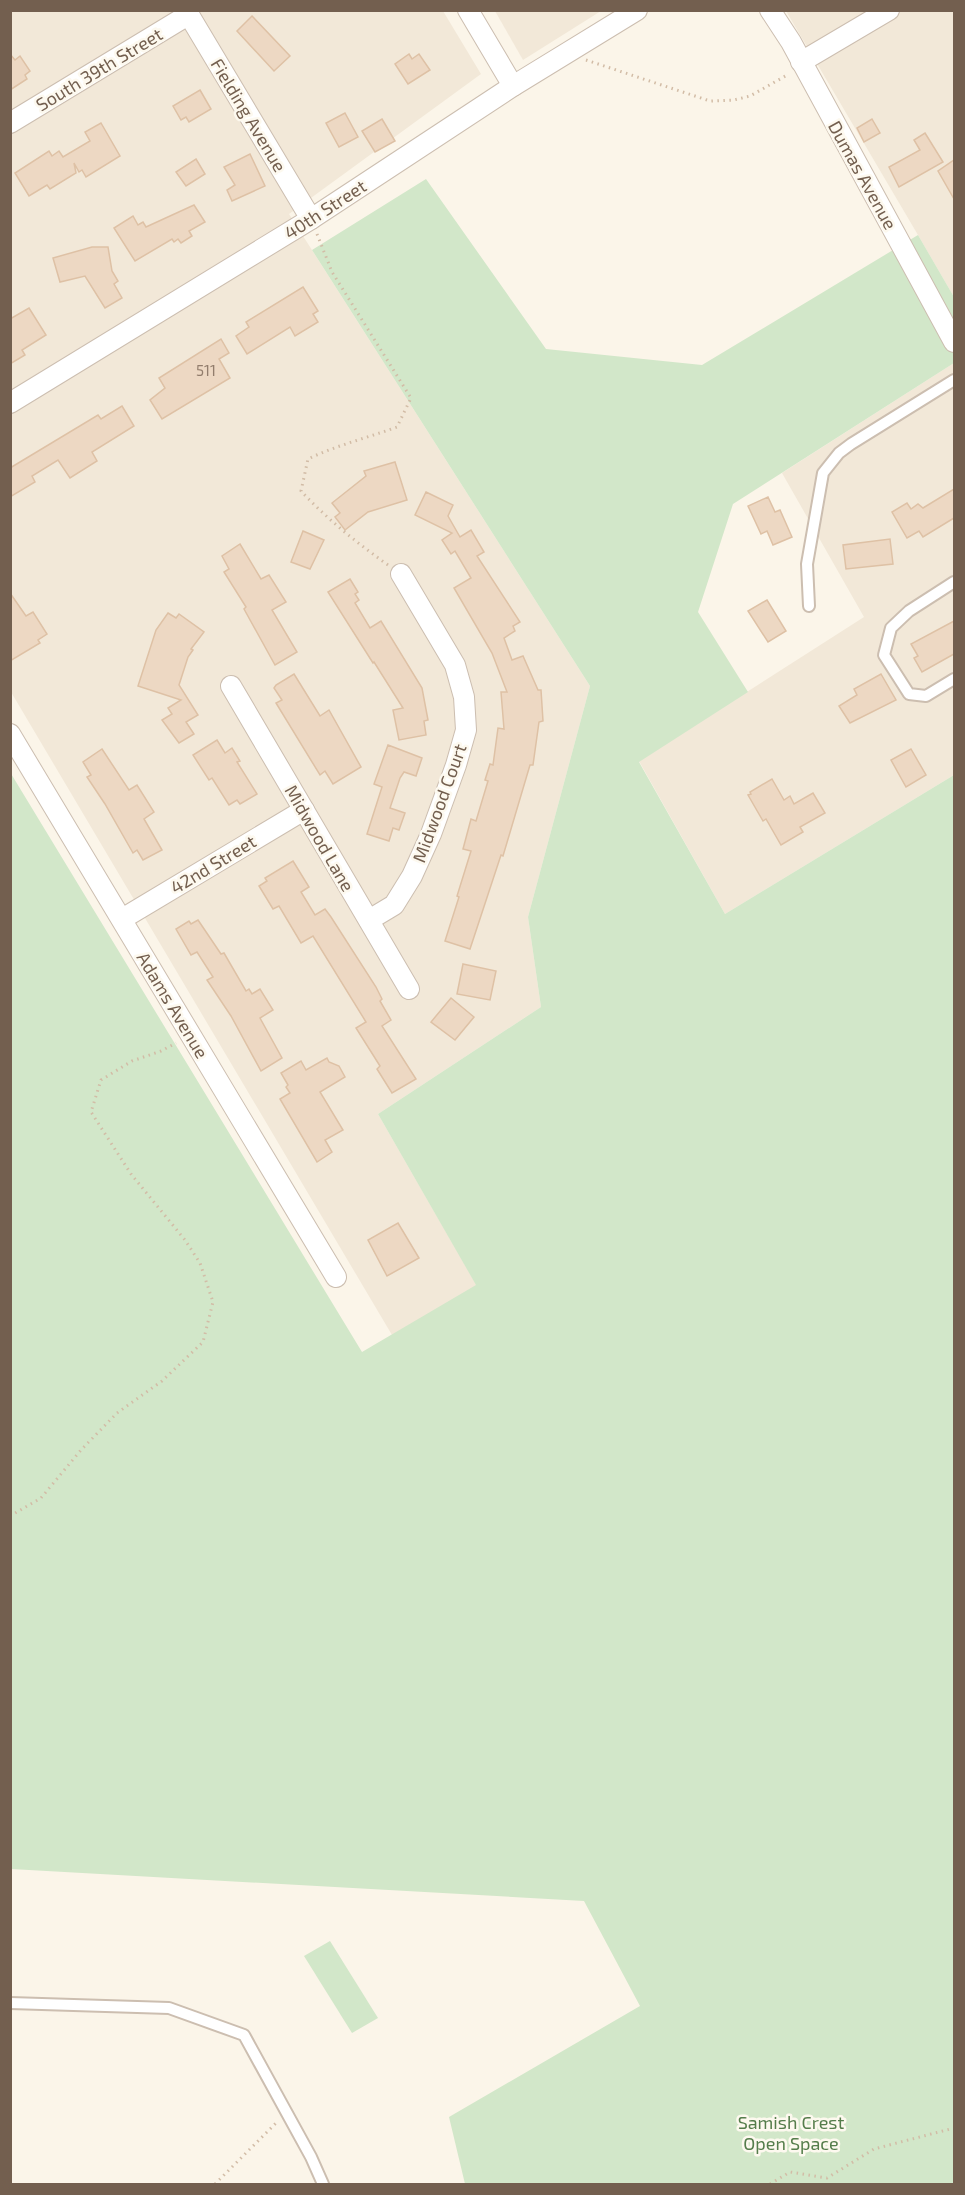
<svg xmlns="http://www.w3.org/2000/svg" width="965" height="2195" font-family="'Exo 2',sans-serif">
	<rect width="100%" height="100%" fill="#fbf5e9"/>
	<g fill="#f2e8d8">
		<path d="M10,11H443L481,74L289,214L590,686L528,917L541,1007L378,1114L477,1286L392,1335L11,692Z"/>
		<path d="M495,11H601L523,60Z"/>
		<path d="M786,11H954V297L918,235Z"/>
		<path d="M954,363V775L725,914L639,761L864,617L782,473Z"/>
	</g>
	<g fill="#d2e7c9">
		<path d="M426,179L546,349L702,365L918,235L954,297V363L733,504L698,612L748,692L639,762L725,914L954,775V2184H465L449,2117L640,2006L584,1901L11,1869L10,772L362,1352L476,1285L378,1114L541,1007L528,917L590,686L312,250Z"/>
		<path d="M330,1941L378,2018L352,2033L304,1956Z"/>
	</g>
	<g fill="#edd8c3" stroke="#dec1a5" stroke-width="1.5">
		<path d="M252,16L290,56L274,71L237,31Z"/>
		<path d="M10,54L15,60L20,56L30,71L25,75L27,79L10,90Z"/>
		<path d="M409,54L412,59L419,54L430,70L408,84L395,64Z"/>
		<path d="M200,90L211,109L189,122L186,117L181,120L173,106Z"/>
		<path d="M345,113L358,137L339,147L326,123Z"/>
		<path d="M382,119L395,141L375,152L362,131Z"/>
		<path d="M872,119L880,133L864,142L857,128Z"/>
		<path d="M101,123L120,156L86,177L82,170L79,172L74,163L76,173L50,189L47,185L29,196L15,173L49,151L52,156L59,151L63,157L90,141L85,132Z"/>
		<path d="M925,133L943,162L899,187L889,167L920,150L914,140Z"/>
		<path d="M250,154L265,186L232,201L227,190L235,185L224,167Z"/>
		<path d="M196,159L205,174L186,186L176,172Z"/>
		<path d="M954,160V199L938,171Z"/>
		<path d="M194,205L205,222L189,231L192,236L181,243L178,239L174,242L172,239L135,261L114,228L133,216L138,225L143,222L146,227Z"/>
		<path d="M92,247H108L112,271L118,281L114,284L122,298L105,308L85,276L60,282L53,258Z"/>
		<path d="M303,287L318,311L313,314L318,322L295,336L290,327L247,354L236,336L249,327L246,322Z"/>
		<path d="M29,308L46,335L22,350L25,355L10,364V319Z"/>
		<path d="M221,339L229,353L219,359L230,378L162,419L150,400L165,388L159,378Z"/>
		<path d="M122,406L134,426L92,452L97,461L70,478L58,460L32,476L35,482L10,497V468L98,415L101,419Z"/>
		<path d="M395,462L407,500L368,512L345,530L335,517L340,513L332,503L366,476L364,471Z"/>
		<path d="M954,489V518L923,537L919,531L907,538L892,512L907,503L911,509L918,504L923,508Z"/>
		<path d="M426,492L453,505L448,516L460,537L471,530L484,552L477,556L520,622L513,626L515,631L504,638L512,660L523,656L538,690H541L543,721L539,722L533,765H530L503,856L501,855L470,949L445,941L459,897L457,896L471,851L463,849L471,819L476,821L488,781L485,780L490,764L493,765L498,728L504,729L501,692H507L492,653L454,588L471,578L455,551L451,554L442,540L452,533L415,515Z"/>
		<path d="M768,497L775,512L780,510L792,537L773,545L767,531L761,534L748,506Z"/>
		<path d="M303,531L324,540L310,569L291,562Z"/>
		<path d="M890,539L893,564L846,569L843,545Z"/>
		<path d="M240,544L261,579L269,575L286,602L272,610L297,652L275,665L244,609L246,607L224,572L229,569L222,556Z"/>
		<path d="M350,579L358,592L355,594L359,600L355,603L370,628L381,621L422,688L428,720L424,721L426,735L399,740L393,710L403,708L374,662L373,663L328,592Z"/>
		<path d="M10,593L26,616L33,612L47,634L38,640L40,643L10,661Z"/>
		<path d="M767,600L786,631L768,642L748,611Z"/>
		<path d="M168,613L176,618L179,614L204,632L191,649L193,650L188,657L179,685L198,715L186,722L194,734L179,743L162,720L172,714L168,708L181,700L138,686L156,630Z"/>
		<path d="M954,621V654L922,672L914,658L918,656L911,644Z"/>
		<path d="M294,674L320,716L329,710L361,767L333,784L325,771L320,775L276,703L282,700L274,688L276,685Z"/>
		<path d="M881,674L896,700L850,723L839,706L857,695L854,689Z"/>
		<path d="M217,740L225,753L232,748L240,761L237,762L257,794L240,804L237,800L229,805L212,778L209,780L193,755Z"/>
		<path d="M388,745L422,758L416,776L404,772L400,778L390,808L405,813L399,830L393,828L389,841L367,834L382,787L374,784Z"/>
		<path d="M102,749L129,790L137,785L154,812L144,819L162,850L143,860L137,850L133,853L105,804L87,777L91,775L83,762Z"/>
		<path d="M911,749L926,775L906,787L891,760Z"/>
		<path d="M772,779L784,800L790,796L794,804L813,793L825,813L800,827L803,832L781,845L766,819L763,821L748,795L751,794L750,792Z"/>
		<path d="M293,861L309,887L301,892L315,915L325,909L331,917L376,987L382,999L380,1001L391,1020L382,1026L416,1079L392,1093L377,1069L380,1066L356,1028L366,1022L313,936L301,943L279,906L273,909L259,886L267,881L265,878Z"/>
		<path d="M198,920L221,954L224,953L246,991L249,989L252,994L260,989L273,1010L260,1018L282,1058L261,1071L231,1016L207,980L213,977L197,952L191,955L176,929L189,921L191,924Z"/>
		<path d="M463,964L496,971L490,1000L457,994Z"/>
		<path d="M451,998L474,1017L455,1040L431,1022Z"/>
		<path d="M327,1058L329,1062L339,1066L345,1077L320,1092L343,1130L325,1140L332,1152L317,1162L280,1099L290,1093L286,1087L288,1085L281,1073L301,1061L306,1070Z"/>
		<path d="M398,1223L419,1258L387,1276L368,1240Z"/>
	</g>
	<g fill="none" stroke-linecap="round" stroke-linejoin="round">
		<g stroke="#ccbeb0" stroke-width="14">
			<g id="lane">
				<path d="M954,582L909,611L891,628L884,655L909,694L926,696L954,679"/>
				<path d="M809,606L807,564L823,473L839,453L851,444L954,380"/>
				<path d="M10,2003L169,2008L244,2035L311,2157L323,2184"/>
			</g>
		</g>
		<g stroke="#ccbeb0" stroke-width="22">
			<g id="street">
				<path d="M186,10L311,219"/>
				<path d="M468,10L513,86"/>
				<path d="M770,10L791,42L954,342"/>
				<path d="M801,62L889,10"/>
				<path d="M10,123L188,15"/>
				<path d="M10,403L311,219L513,86L637,10"/>
				<path d="M231,686L409,989"/>
				<path d="M10,734L336,1277"/>
				<path d="M122,919L304,810"/>
				<path d="M369,920L394,905L412,876L431,834L456,765L466,730L464,697L455,665L401,574"/>
			</g>
		</g>
		<g stroke="#d2bca6" stroke-width="3" stroke-dasharray="1.5 4.5" stroke-linecap="butt">
			<path d="M586,60L710,101L734,100L750,96L789,74"/>
			<path d="M317,234L332,272L411,398L397,427C367,438 337,445 308,459L301,491C327,519 357,543 388,565"/>
			<path d="M10,1516L41,1498L81,1450L117,1413L162,1381L203,1342L213,1302L200,1263L185,1240L131,1174L91,1112L101,1080L132,1061L161,1051L176,1043"/>
			<path d="M215,2184L277,2122"/>
			<path d="M770,2184L790,2172L827,2178L874,2149L954,2128"/>
		</g>
		<use href="#lane" stroke="#fff" stroke-width="10"/>
		<use href="#street" stroke="#fff" stroke-width="20"/>
	</g>
	<g text-anchor="middle" dominant-baseline="central" stroke-width="5" stroke-linejoin="round" paint-order="stroke">
		<g font-size="15" fill="#927d6c">
			<text x="206" y="370">511</text>
		</g>
		<g font-size="18" fill="#735f4f" stroke="#fdf9ef">
			<text transform="translate(99 69) rotate(-31)">South 39th Street</text>
			<text transform="translate(249 115) rotate(59)">Fielding Avenue</text>
			<text transform="translate(863 175) rotate(61)">Dumas Avenue</text>
			<text transform="translate(325 209) rotate(-33)">40th Street</text>
			<text transform="translate(439 803) rotate(-70)">Midwood Court</text>
			<text transform="translate(320 838) rotate(60)">Midwood Lane</text>
			<text transform="translate(213 864) rotate(-31)">42nd Street</text>
			<text transform="translate(173 1005) rotate(59)">Adams Avenue</text>
		</g>
		<g font-size="18" fill="#557d4b" stroke="#fdf9ef">
			<text x="791" y="2122">Samish Crest<tspan x="791" dy="21">Open Space</tspan></text>
		</g>
	</g>
	<rect width="965" height="2195" fill="none" stroke="#735f4f" stroke-width="24"/>
</svg>
